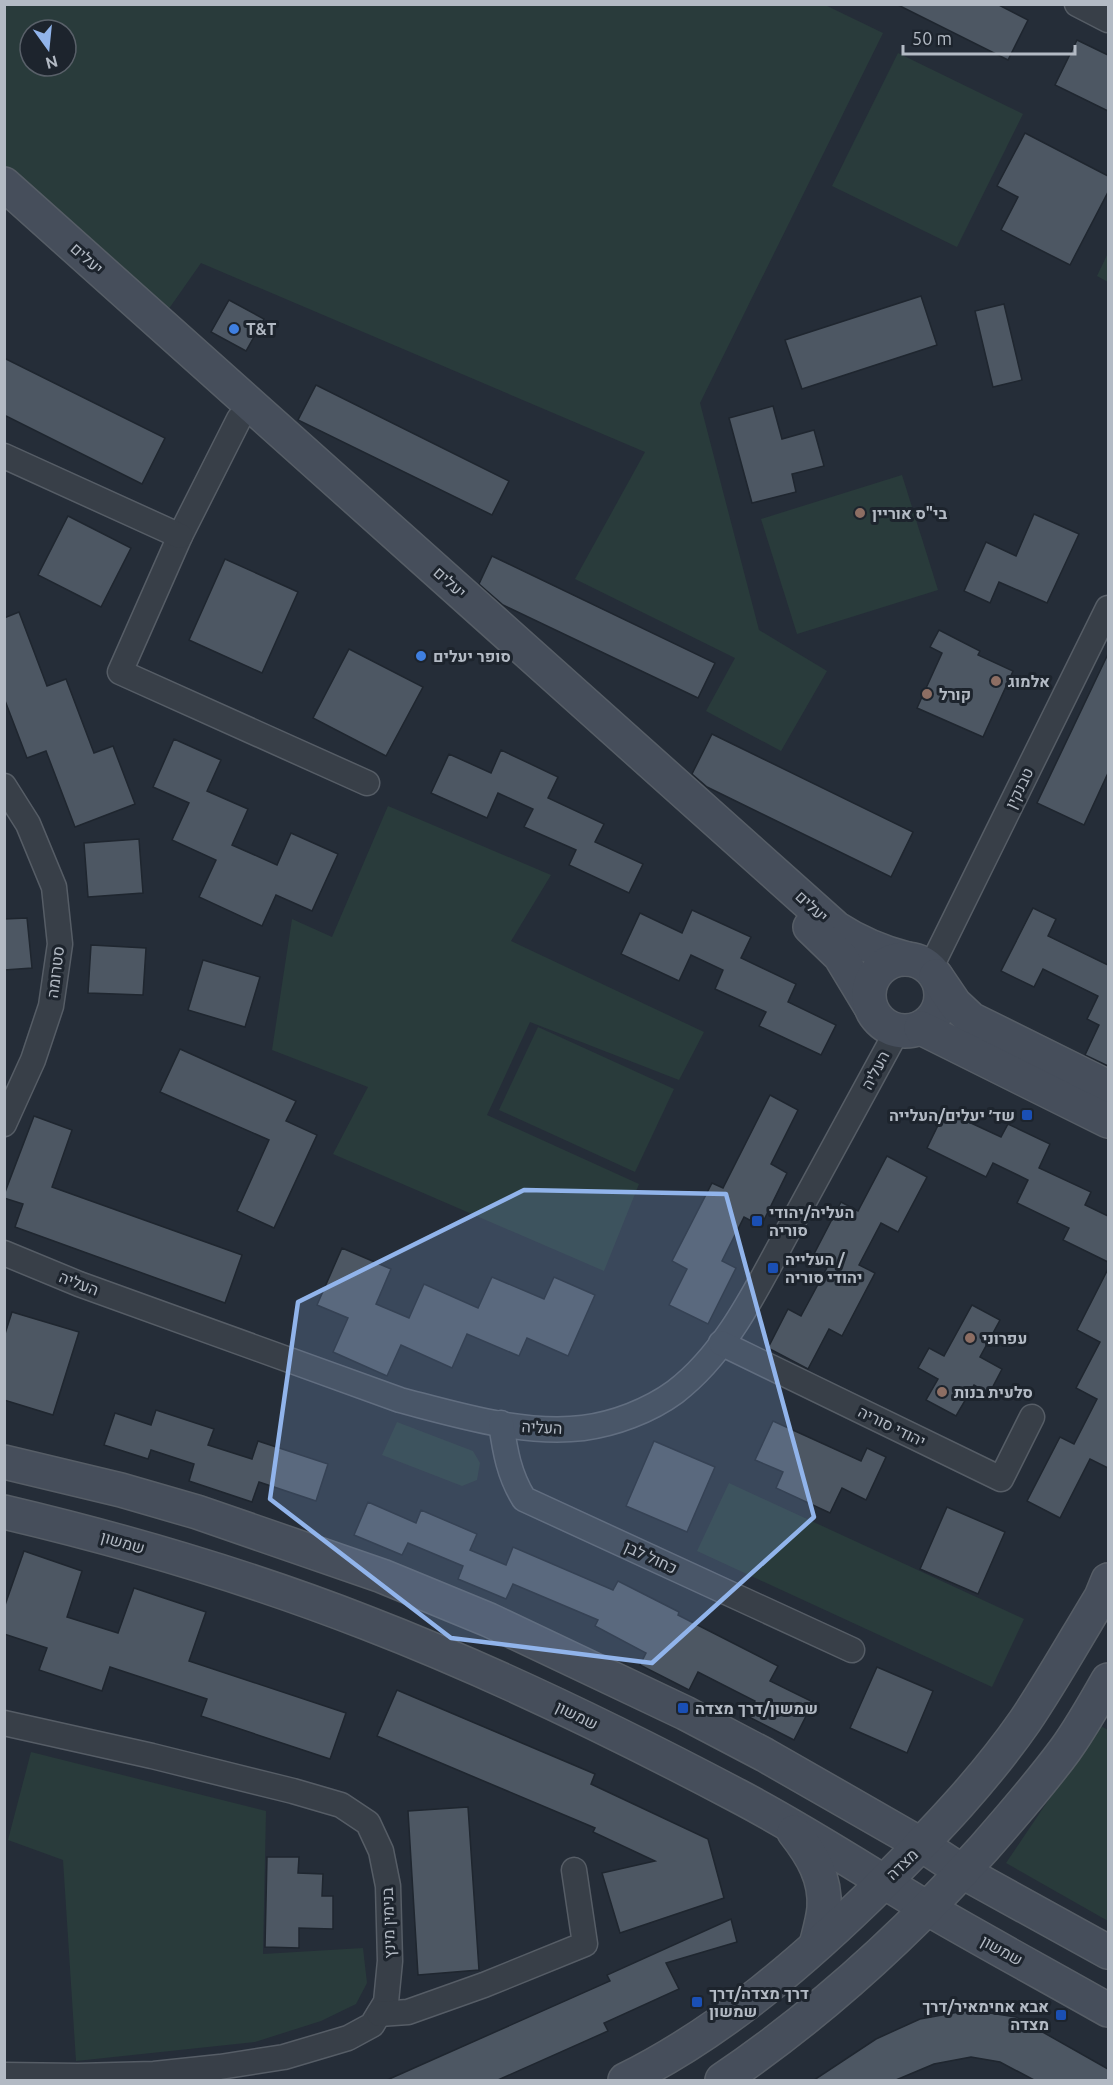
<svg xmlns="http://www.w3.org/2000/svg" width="1113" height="2085" font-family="Ubuntu,Heebo,sans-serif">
	<rect width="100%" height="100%" fill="#252d38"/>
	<g fill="#293b3b" fill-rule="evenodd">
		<path d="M823,4L883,33L700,403L759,630L827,671L781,751L706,711L735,658L575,579L645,452L201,263L168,310L5,165V5ZM30,30H66V66H30Z"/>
		<path d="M898,53L1023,114L957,247L832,186Z"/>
		<path d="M1108,253V282L1097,276Z"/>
		<path d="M902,475L938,590L797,634L761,519Z"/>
		<path d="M388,806L551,875L511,941L704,1032L679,1080L530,1022L487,1115L639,1184L604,1271L333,1154L368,1087L272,1050L292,919L332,937Z"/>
		<path d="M538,1027L674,1089L635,1172L499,1110Z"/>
		<path d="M397,1422L473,1451L480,1463L477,1480L462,1486L382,1455Z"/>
		<path d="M729,1483L1024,1619L992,1687L697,1551Z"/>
		<path d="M1099,1725L1108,1730V1921L1006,1863Z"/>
		<path d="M31,1752L266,1811L263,1954L363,1948L367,1983L356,2004L321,2021L255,2042L76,2061L63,1860L8,1840Z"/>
	</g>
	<g fill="#4d5763" stroke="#1f262f" stroke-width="1.5">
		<path d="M896,4H997L1028,20L1008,60Z"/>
		<path d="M1077,40L1108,55V111L1055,85Z"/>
		<path d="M1025,133L1108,176V192L1070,265L1001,230L1018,197L997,186Z"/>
		<path d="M921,296L937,345L802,389L785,340Z"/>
		<path d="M229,300L264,319L246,351L211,332Z"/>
		<path d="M1004,304L1022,380L993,387L975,311Z"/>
		<path d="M4,358L165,438L142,484L4,415Z"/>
		<path d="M316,385L509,481L492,515L298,420Z"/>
		<path d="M773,406L782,439L814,430L824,466L792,474L796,492L752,503L729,418Z"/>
		<path d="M1034,514L1079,534L1047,603L999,582L990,603L964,591L986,542L1016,556Z"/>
		<path d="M68,516L131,548L101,607L38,575Z"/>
		<path d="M492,556L715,663L698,698L503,605L479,584Z"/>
		<path d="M225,559L298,592L262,673L189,640Z"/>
		<path d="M19,612L47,686L66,679L94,753L113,746L135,804L75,827L46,751L27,758L4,698V618Z"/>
		<path d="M939,630L980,651L978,655L1013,671L983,737L917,708L942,653L930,647Z"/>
		<path d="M349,649L423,687L386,756L313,718Z"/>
		<path d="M1108,654V773L1084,825L1037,803Z"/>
		<path d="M712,734L913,832L891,877L707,787L692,774Z"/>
		<path d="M174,739L221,760L207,791L248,809L232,845L277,865L291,833L338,854L312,911L276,895L262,926L199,897L216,860L172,840L189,803L153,787Z"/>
		<path d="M501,750L558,777L548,798L604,824L595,842L643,864L629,893L569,865L576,850L524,827L533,809L498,793L487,818L431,793L449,754L491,773Z"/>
		<path d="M139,839L143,893L88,897L84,843Z"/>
		<path d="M1033,908L1056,919L1048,936L1108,965V1066L1085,1055L1099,1025L1087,1019L1098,996L1043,969L1034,987L1001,971Z"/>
		<path d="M692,910L751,937L741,958L796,984L788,1002L836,1025L821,1055L759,1026L766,1012L715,989L723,970L691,955L679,981L621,954L640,913L682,933Z"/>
		<path d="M27,918L32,968L4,970V919Z"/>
		<path d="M91,945L146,948L143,995L88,993Z"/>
		<path d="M203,960L260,977L245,1027L188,1010Z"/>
		<path d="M180,1049L296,1101L286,1121L317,1135L274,1228L237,1211L269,1140L160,1092Z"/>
		<path d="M770,1095L798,1110L771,1164L787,1173L761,1226L744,1217L722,1261L736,1268L708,1324L669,1305L687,1269L672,1261L712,1183L723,1188Z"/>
		<path d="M945,1111L1001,1137L1008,1124L1050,1144L1039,1168L1091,1192L1085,1205L1108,1216V1262L1063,1240L1069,1228L1017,1203L1028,1180L993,1163L986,1177L927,1148Z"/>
		<path d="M34,1116L72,1130L52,1187L242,1255L225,1303L15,1227L23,1204L4,1198V1195Z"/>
		<path d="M887,1156L927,1177L898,1232L881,1223L859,1265L875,1273L842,1336L829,1329L808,1369L768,1348L788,1309L801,1316L830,1262L814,1254L841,1202L858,1211Z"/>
		<path d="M342,1248L391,1269L376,1304L409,1318L424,1284L478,1308L492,1277L544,1299L554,1277L595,1295L568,1356L527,1338L519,1356L467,1334L452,1368L401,1345L387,1376L333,1352L348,1318L317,1305Z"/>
		<path d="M1108,1269V1468L1090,1459L1060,1518L1027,1501L1060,1437L1074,1444L1097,1399L1076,1388L1100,1342L1077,1330Z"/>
		<path d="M972,1305L1000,1320L980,1357L1002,1369L989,1394L974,1385L956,1416L926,1400L938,1379L918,1368L929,1348L944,1356Z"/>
		<path d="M12,1312L79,1332L53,1415L4,1400V1337Z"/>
		<path d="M156,1410L214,1429L208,1445L252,1459L258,1441L328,1464L316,1501L259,1482L252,1502L189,1481L194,1464L151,1450L148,1459L104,1445L115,1413L151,1425Z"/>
		<path d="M773,1421L861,1461L867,1448L886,1457L866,1500L842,1488L830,1513L776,1488L783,1472L755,1460Z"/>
		<path d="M654,1441L715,1467L687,1532L626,1506Z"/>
		<path d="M368,1502L416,1523L421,1510L477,1534L470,1550L506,1565L513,1547L613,1590L618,1581L679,1612L678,1615L778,1666L770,1681L813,1702L794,1740L747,1716L755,1701L698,1672L689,1690L640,1665L646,1653L595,1626L598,1620L513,1584L506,1599L458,1579L463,1566L408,1543L402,1555L354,1535Z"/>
		<path d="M947,1507L1005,1532L978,1594L920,1569Z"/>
		<path d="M24,1551L82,1571L67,1617L118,1633L134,1588L206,1612L189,1661L346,1713L330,1759L201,1716L207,1699L110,1667L102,1691L39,1670L47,1648L4,1634V1608Z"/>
		<path d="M877,1667L933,1691L907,1753L850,1728Z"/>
		<path d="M397,1690L595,1774L591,1784L708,1839L724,1898L620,1933L602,1873L655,1861L593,1832L595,1828L377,1736Z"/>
		<path d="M468,1807L479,1970L418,1975L408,1811Z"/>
		<path d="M267,1857H299L298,1873L323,1874L322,1896H333V1929L299,1928V1948L265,1947Z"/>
		<path d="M731,1919L737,1942L666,1963L679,1989L604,2023L608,2031L498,2080H387L610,1981L607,1975Z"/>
		<path d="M970,2010L1016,2017L1108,2069V2080H1034L1000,2062L971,2057L934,2064L896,2080H814L876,2039L920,2019Z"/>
	</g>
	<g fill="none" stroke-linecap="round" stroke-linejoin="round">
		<g stroke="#565d66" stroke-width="27">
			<g id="street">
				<path d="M1077,4L1108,20"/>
				<path d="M239,419L180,536L120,672L367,783"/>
				<path d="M4,456L180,536"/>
				<path d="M4,786L28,824L54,887L60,944L51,1006L33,1060L4,1124"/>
				<path d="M930,969L1108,608"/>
				<path d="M4,1253L79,1284L400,1400C458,1415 522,1435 583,1428C614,1424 649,1411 675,1392C730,1350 760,1281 793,1222C828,1158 862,1095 897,1031"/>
				<path d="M721,1343L1001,1479L1032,1417"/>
				<path d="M501,1423C505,1451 509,1475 524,1499L852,1650"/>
				<path d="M4,1723L152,1756L293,1791L341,1805L368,1823L381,1851L388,1886L390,1961L386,2002L372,2025L348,2038L284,2057L220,2067L154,2074L78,2076L4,2075"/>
				<path d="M379,2014L408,2012L484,1985L585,1944L574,1870"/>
			</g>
		</g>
		<g stroke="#565d66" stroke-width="36">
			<g id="secondary">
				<path d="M4,184L836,928C859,943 881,952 907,959"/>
				<path d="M810,927L840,956L869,1004"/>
				<circle cx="905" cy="995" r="36"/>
				<path d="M936,976L955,1004L971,1019L1108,1087"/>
				<path d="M921,1028L1108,1121"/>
				<path d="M4,1462L121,1490L197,1512L382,1576L489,1620L685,1713L765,1755L922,1845L963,1872L1108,1952"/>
				<path d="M4,1512C127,1541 249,1577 367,1623C494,1672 617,1732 738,1796C803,1830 864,1870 927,1908C987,1943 1048,1976 1108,2010"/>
				<path d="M794,1832C812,1855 826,1878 824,1908C823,1920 819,1933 816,1945"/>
				<path d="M625,2080C722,2032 807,1958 884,1882C934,1832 984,1780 1025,1721C1052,1681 1076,1638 1101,1597L1108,1580"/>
				<path d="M722,2080C819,2014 905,1936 984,1848C1012,1816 1040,1784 1065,1750C1081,1728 1095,1703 1108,1680"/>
			</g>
		</g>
		<use href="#street" stroke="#383f48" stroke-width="24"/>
		<use href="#secondary" stroke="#464e5b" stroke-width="33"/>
	</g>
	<path fill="#91b4eb" fill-opacity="0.2" stroke="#91b4eb" stroke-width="4.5" stroke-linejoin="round" d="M524,1190L726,1194L814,1517L652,1663L451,1638L270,1499L298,1302Z"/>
	<g fill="#3f7fe0" stroke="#1d242d" stroke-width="2">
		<circle cx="234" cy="329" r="6"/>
		<circle cx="421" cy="656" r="6"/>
	</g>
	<g fill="#8d6e63" stroke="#1d242d" stroke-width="2">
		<circle cx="860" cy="513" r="6"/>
		<circle cx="996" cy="681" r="6"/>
		<circle cx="927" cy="694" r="6"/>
		<circle cx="970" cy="1338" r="6"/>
		<circle cx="942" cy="1392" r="6"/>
	</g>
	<g fill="#1a4fb4" stroke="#1d242d" stroke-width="2">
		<rect x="1021" y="1109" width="12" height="12" rx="3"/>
		<rect x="751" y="1215" width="12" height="12" rx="3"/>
		<rect x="767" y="1262" width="12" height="12" rx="3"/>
		<rect x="677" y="1702" width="12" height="12" rx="3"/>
		<rect x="691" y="1996" width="12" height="12" rx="3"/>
		<rect x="1055" y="2009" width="12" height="12" rx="3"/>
	</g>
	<g text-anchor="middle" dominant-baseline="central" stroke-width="6" stroke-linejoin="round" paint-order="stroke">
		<g font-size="16" fill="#b3bac4" stroke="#1d242d">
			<text transform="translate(87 258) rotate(42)">יעלים</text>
			<text transform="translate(450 582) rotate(42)">יעלים</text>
			<text transform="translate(1019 788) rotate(-64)">טבנקין</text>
			<text transform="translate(812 906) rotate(43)">יעלים</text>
			<text transform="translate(55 972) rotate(-83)">סטרומה</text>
			<text transform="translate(875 1070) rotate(-62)">העליה</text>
			<text transform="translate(79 1283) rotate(21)">העליה</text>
			<text transform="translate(892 1426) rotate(26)">יהודי סוריה</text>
			<text transform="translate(542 1427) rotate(3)">העליה</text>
			<text transform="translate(123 1542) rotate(16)">שמשון</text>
			<text transform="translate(651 1557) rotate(25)">כחול לבן</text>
			<text transform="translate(577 1715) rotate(26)">שמשון</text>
			<text transform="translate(902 1864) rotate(-44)">מצדה</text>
			<text transform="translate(388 1923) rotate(-92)">בנימין מינץ</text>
			<text transform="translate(1002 1950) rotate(29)">שמשון</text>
		</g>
		<g font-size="16" font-weight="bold" fill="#b3bac4" stroke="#1d242d" text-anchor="start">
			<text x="246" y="329">T&amp;T</text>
			<text x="872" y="513">בי"ס אוריין</text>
			<text x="433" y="656">סופר יעלים</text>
			<text x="1008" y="681">אלמוג</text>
			<text x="939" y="694">קורל</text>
			<text x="1015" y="1115" text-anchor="end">שד׳ יעלים/העלייה</text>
			<text x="769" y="1212">העליה/יהודי<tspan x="769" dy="18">סוריה</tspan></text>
			<text x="785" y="1259">העלייה /<tspan x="785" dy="18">יהודי סוריה</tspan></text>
			<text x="982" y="1338">עפרוני</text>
			<text x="954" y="1392">סלעית בנות</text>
			<text x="695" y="1708">שמשון/דרך מצדה</text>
			<text x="709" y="1993">דרך מצדה/דרך<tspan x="709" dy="18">שמשון</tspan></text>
			<text x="1049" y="2006" text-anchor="end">אבא אחימאיר/דרך<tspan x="1049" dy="18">מצדה</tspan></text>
		</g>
	</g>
	<rect width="1113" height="2085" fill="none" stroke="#b3bac4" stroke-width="12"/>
	<g transform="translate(48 48) rotate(165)"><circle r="28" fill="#1d242d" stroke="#596069" stroke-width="1.5"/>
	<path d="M0-4.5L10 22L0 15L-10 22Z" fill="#91b4eb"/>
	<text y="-9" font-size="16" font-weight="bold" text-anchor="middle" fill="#b3bac4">N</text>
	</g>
	<path d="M903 45v9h172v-9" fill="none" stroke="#b3bac4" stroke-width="3"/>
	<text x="912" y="45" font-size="18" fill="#b3bac4" stroke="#1d242d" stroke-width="4.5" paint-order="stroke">50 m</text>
</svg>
